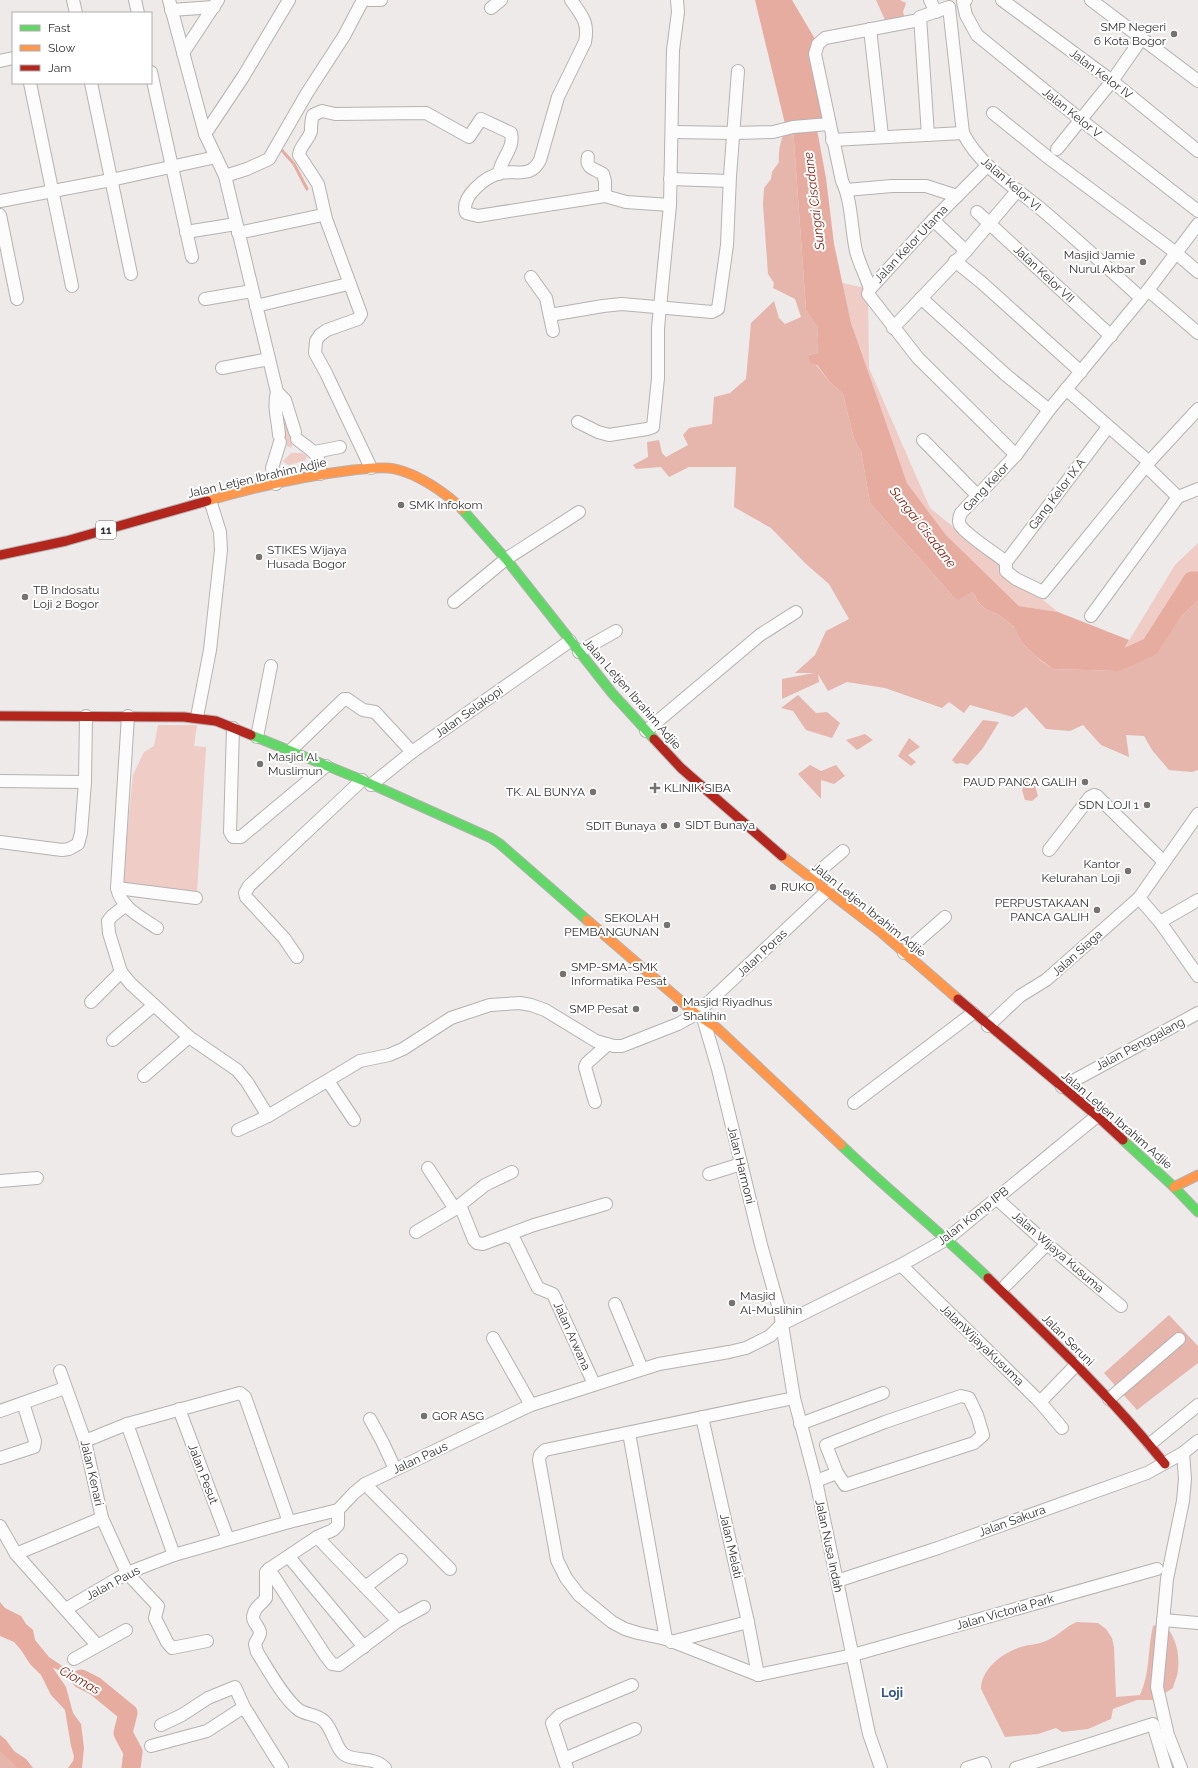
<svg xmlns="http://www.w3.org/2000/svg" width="1198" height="1768" font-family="Raleway,sans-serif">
	<rect width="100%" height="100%" fill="#edeae9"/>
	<g fill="#efccc5">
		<path d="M842,283L870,289L868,294L869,368L930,508L1058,612L1019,606L946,535L907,483L865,366L851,323Z"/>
		<path d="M278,400C283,411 297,438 291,448L287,446L277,407Z"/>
		<path d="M291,453H302L307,456L305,461L288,465L283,461Z"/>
		<path d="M1198,543V571L1150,647L1116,662L1175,565Z"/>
		<path d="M158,725H197L194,746L206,747L197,893L122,883L133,775L144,752L154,746Z"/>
	</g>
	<g fill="#e6b6ad">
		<path d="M876,0H900L906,3L903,12L905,18L876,28L885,20Z"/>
		<path d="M793,127L806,310L818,328L817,341L818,353L808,355L829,381L843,394L854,439L861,451L870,503L952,595L972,592L975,595L977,601L985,609L999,615L1015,628L1023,644L1040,660L1053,669L1119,671L1146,658L1174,623L1198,601V770L1192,772L1169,770L1152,750L1144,736L1126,735L1129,757L1101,745L1083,725L1070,731L1046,729L1026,707L1013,717L970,705L964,713L949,702L942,708L885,688L847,682L828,691L818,674L819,682L782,699V679L814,673H795L815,655L826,631L849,619L829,584L806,564L771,528L734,507L736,467H689L669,477L661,467L636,469L633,465L648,457L647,442L659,440L662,453L666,457L688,445L683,435L689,428L712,424L714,397L730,393L746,379L751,323L774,301L779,318L785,324L801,317L795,299L773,288L774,283L768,274L763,204L764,188L771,179L772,172L779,162C778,149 781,140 786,128Z"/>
		<path d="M798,695L816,713L827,712L840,723L832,738L806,730L793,711L781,708Z"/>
		<path d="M983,720L999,722L983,748L968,765L961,763L956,764L952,760Z"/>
		<path d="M865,734L873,740L857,750L846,740Z"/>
		<path d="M909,738L920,747L908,755L916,762L911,766L898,756Z"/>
		<path d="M810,765L821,771L836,765L845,776L834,784L821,780V799L798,774Z"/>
		<path d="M1026,780L1035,786L1038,796L1032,801L1025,800L1022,790Z"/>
		<path d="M1169,1315L1198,1346V1363L1137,1410L1104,1373Z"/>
		<path d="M1077,1622L1098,1623L1106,1629L1112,1638L1114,1647L1116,1697L1140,1695C1151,1670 1147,1651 1153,1626L1162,1622C1175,1634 1180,1652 1178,1669C1178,1676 1174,1682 1173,1688L1154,1700H1137L1113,1709L1111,1719L1088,1729L1062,1732L1056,1728L1038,1734L1005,1737L981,1689C981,1670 1001,1654 1018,1648C1028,1644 1039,1645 1048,1640C1059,1635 1066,1626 1077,1622Z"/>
		<path d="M0,1749L23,1768H0Z"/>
	</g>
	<g fill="#e7aca0">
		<path d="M755,0H792L818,44L829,124H816L826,178L834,244L851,323L907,483L946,535L1019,606L1058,612L1129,640L1117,661L1150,647L1198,571V601L1174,623L1146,658L1119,671L1053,669L1038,658L1023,644L1014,627L999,615L985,609L977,601L975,595L972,592L958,600L952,595L870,503L861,451L854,439L843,394L829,381L817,365L810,363L808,355L818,353L817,341L818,328L806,310L793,127L786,128Z"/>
		<path d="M0,1602L5,1608L21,1616L26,1624L33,1630L35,1640L49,1657L80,1678L93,1681L111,1699L107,1701C100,1694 61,1669 53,1668L66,1687L73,1713L81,1724L84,1748L82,1768H68L73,1761L74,1756L71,1746L65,1710L51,1695L41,1675L30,1664L21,1650L14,1642L0,1636Z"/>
		<path d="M0,1735L6,1740L14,1751L26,1759L33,1768H18L0,1751Z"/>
	</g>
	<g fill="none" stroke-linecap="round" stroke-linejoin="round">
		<path stroke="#e7aca0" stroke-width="3" d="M279,147L294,164L307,189"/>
		<g stroke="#e7aca0" stroke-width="19">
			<path d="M810,169L815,228L820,251"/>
			<path d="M1093,651L1116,662L1150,647L1192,581H1198"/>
			<path d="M81,1679L95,1686L128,1713L123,1733L133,1752L131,1768"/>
		</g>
		<g stroke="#b5b2b2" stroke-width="14">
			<g id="street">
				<path d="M73,0L76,13"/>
				<path d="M135,0L138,13"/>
				<path d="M169,0L205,134L225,176L277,392C273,407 278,420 279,435"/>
				<path d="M369,0H381"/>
				<path d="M571,0C582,16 589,22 585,42L558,97L540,160C537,165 535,169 529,171C521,174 510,171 501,173C486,176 460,197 466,213L478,216L605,196L626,202L670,205"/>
				<path d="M930,0L936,12"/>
				<path d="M966,0L963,2L966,15L977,35L1081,120L1198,211"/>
				<path d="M1002,0L1112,81L1198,151"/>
				<path d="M1091,0L1198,81"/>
				<path d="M491,8L501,0"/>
				<path d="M171,10L214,7"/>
				<path d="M870,29L882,136"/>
				<path d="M183,53L218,0"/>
				<path d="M0,61L13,58"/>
				<path d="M151,72L192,257"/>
				<path d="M30,83L72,286"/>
				<path d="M91,83L131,274"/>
				<path d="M993,113L1050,159L1175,252L1198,272"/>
				<path d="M672,132L734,133L773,132L793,127L829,124"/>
				<path d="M205,134L243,77L289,0"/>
				<path d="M928,135L920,17L949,7L963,133C980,166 1013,186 1041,209C1075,238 1108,268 1141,298"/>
				<path d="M832,140L963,133"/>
				<path d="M1057,149L1112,81L1142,38"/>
				<path d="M588,157C585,169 596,169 603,174L605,181V196"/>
				<path d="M987,166L933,220L870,289L868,294L918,358L1016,455"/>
				<path d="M225,176L247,169L269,159L307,93L344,36L363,0"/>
				<path d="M670,179L729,181"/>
				<path d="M846,190L892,186H926L957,196"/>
				<path d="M0,201L111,180L216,157"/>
				<path d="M977,212L1111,336"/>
				<path d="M0,215L17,299"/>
				<path d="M933,220L966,251"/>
				<path d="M186,232L236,224"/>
				<path d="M238,233L318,216"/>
				<path d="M955,261L981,282L1081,372"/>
				<path d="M531,277L546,298L553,331"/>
				<path d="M870,289C866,276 859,263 856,251C851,229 852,201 842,181L815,54L818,44L825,38L919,20"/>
				<path d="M1148,290L1198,224"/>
				<path d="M921,298L1006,375L1049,410"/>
				<path d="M205,299L252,291"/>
				<path d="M256,306L344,285"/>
				<path d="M550,315L603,306L622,304L712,312L718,309L727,245L730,176L738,71"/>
				<path d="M893,328L966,251L1018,190"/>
				<path d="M1198,333L1148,290L1049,410L1016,455L961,513C959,517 958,521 960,525C966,535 995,553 1006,562V571L1016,579L1043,592L1149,462L1198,409"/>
				<path d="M222,368L269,359"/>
				<path d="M1066,389L1149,462"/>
				<path d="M277,392L285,400L295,432"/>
				<path d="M578,422L598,432L609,435L647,429L653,427L658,378V328L670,205L673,50L678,12L677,0"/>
				<path d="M297,439C311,451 321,452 320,474"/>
				<path d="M923,440L978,496"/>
				<path d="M315,452L340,447"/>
				<path d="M1146,466L1178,497"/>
				<path d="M371,468L326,373L315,353L316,341L320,335L327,330L358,319L361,314L326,219L318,184L299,155C300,145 309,140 311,131C311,125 311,121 313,115L322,111L335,114L426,113L469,137L481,119L511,133C515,149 500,159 499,174"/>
				<path d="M276,484L272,468L280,442"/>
				<path d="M1006,562L1108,427"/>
				<path d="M454,602L506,559L579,512"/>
				<path d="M1091,616L1178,497L1198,489"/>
				<path d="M579,652L616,631"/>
				<path d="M128,716L117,888C121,908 141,917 157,928"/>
				<path d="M197,717L210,650L221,550L220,532L210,500"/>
				<path d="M233,728L230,832L233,837H241L326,766"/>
				<path d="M646,731L760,635L796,612"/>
				<path d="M257,737L271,666"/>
				<path d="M290,751L344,699H347L363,710L375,712L412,752"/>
				<path d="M0,781L85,782"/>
				<path d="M371,785L412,752L570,641"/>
				<path d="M0,842L62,850L69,849L78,844L81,833L85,782L86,716"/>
				<path d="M1049,850L1090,797L1094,795L1097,796L1164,862"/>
				<path d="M811,878L843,851"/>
				<path d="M117,888L196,898"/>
				<path d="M1139,898L1160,922L1198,976"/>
				<path d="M126,905L112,916L108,921L109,933L121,972L131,984L189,1037L237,1070L247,1082L268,1116"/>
				<path d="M1160,922L1198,900"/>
				<path d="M904,953L945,917"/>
				<path d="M297,957L284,938L246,897L245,893L249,886L362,780"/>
				<path d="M91,1002L121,972"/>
				<path d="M703,1018L718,1069L761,1245L780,1312L794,1398L816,1481L869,1734L881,1768"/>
				<path d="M988,1026L1020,996L1046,980L1139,898L1198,814"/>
				<path d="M113,1040L154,1005"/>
				<path d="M144,1076L189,1037"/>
				<path d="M328,1081L354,1120"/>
				<path d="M1062,1087L1198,1013"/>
				<path d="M595,1102L585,1067L587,1063L607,1045"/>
				<path d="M854,1103L973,1013"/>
				<path d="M238,1130L268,1116L360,1061L389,1055L403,1049L451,1018L490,1005L520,1003L531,1005L545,1010L596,1041L614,1046H622L678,1024L696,1014L827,891"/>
				<path d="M428,1168L455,1209"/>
				<path d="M709,1174L741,1164"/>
				<path d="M0,1181L37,1178"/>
				<path d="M996,1198L1047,1244L1121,1306"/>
				<path d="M460,1205L474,1240L477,1243L483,1244L534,1225L606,1204"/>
				<path d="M416,1232L455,1209L485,1185L512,1172"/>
				<path d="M507,1236L514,1239L538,1288L553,1294L594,1384"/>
				<path d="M901,1265L1040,1402L1062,1428"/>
				<path d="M1006,1285L1047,1244"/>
				<path d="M615,1304L642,1369"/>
				<path d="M493,1338L531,1405"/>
				<path d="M60,1371L85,1441L102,1518L127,1573L158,1606L155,1618L167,1642L172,1648L207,1641"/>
				<path d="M1109,1399L1179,1339"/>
				<path d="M1040,1402L1077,1364"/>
				<path d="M179,1409L228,1539"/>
				<path d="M0,1411L65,1388"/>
				<path d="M702,1417L748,1622L758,1675"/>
				<path d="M370,1419L383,1443L395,1469"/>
				<path d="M127,1424L174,1555"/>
				<path d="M800,1424L883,1393"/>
				<path d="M629,1433L666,1639"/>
				<path d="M85,1441L127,1424L240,1393L245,1397L289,1522"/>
				<path d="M1150,1444L1198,1405"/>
				<path d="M0,1458L34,1447L35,1441L23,1403"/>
				<path d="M816,1481L837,1473L845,1485L974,1443L983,1435L977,1415L969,1398L961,1396L885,1422L826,1445L837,1473"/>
				<path d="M365,1484L450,1569"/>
				<path d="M338,1510V1525L333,1530L317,1537L269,1569L325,1655L332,1664L339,1665L398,1621L424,1607"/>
				<path d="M0,1526L16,1554L97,1645"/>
				<path d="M317,1537L398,1621"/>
				<path d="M16,1554L102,1518"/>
				<path d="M289,1557L364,1647"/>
				<path d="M269,1569L266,1572V1598C262,1604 256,1606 254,1613C250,1622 260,1626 260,1633C260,1636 256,1641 255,1644L257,1652C267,1668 284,1699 299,1710C306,1715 317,1714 324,1721C333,1729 336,1750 345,1755C357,1762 373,1756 385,1768"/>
				<path d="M837,1581L938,1548L1147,1473L1183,1453L1198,1441"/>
				<path d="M365,1587L401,1560"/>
				<path d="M66,1609L127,1573L174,1555L289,1522L338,1510L354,1493L365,1484L531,1405L659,1364L729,1352L746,1348L770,1336L782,1324L901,1265L947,1239L1097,1116"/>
				<path d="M1163,1620L1198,1623"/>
				<path d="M671,1642L748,1622"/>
				<path d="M74,1659L126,1630"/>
				<path d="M758,1675L666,1639L638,1633L625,1629L612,1622L579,1595L566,1578L557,1560L539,1460L540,1455L545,1450L794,1398"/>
				<path d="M758,1675L853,1655L1157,1569"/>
				<path d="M161,1725L182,1715L208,1698L235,1687L244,1707L282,1768"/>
				<path d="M151,1746L207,1731L244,1707"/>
				<path d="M564,1759L635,1729"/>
				<path d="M567,1768L552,1723L560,1715L632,1685"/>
				<path d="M967,1768L983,1763L985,1768"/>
				<path d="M1016,1768L1153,1724L1166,1768"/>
				<path d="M1181,1768L1168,1735L1157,1687L1167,1579L1183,1501L1185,1479L1183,1453"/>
			</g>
		</g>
		<g stroke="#b5b2b2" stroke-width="11">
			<g id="fast">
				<path d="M462,509L506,559L612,693L654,739"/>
				<path d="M251,735L362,780L491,838L500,844L587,920"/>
				<path d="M1123,1140L1174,1187L1198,1212"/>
				<path d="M841,1145C889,1191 940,1232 988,1278"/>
			</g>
		</g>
		<g stroke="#b5b2b2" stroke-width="11">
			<g id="slow">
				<path d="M207,501C255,487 304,476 353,470C366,469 382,466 395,469C418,474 446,493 462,509"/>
				<path d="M782,856L882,933L958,999"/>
				<path d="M587,920L696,1014L717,1028L841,1145"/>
				<path d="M1174,1187L1198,1175"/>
			</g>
		</g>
		<g stroke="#b5b2b2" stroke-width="11">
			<g id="jam">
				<path d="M0,555L66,541L207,501"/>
				<path d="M0,716L184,717L216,721L251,735"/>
				<path d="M654,739L681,768L782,856"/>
				<path d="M958,999L1097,1116L1123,1140"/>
				<path d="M988,1278C1050,1338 1111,1397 1165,1464"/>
			</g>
		</g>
		<use href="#street" stroke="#fcfcfc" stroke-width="12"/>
		<use href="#fast" stroke="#63d668" stroke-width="9"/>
		<use href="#slow" stroke="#ff974d" stroke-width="9"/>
		<use href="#jam" stroke="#b3261e" stroke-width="9"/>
	</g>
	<g fill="#757271" stroke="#fff" stroke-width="1.5">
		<circle cx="1174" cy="34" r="4"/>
		<circle cx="1143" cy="262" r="4"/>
		<circle cx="401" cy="505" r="4"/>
		<circle cx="259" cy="557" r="4"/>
		<circle cx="25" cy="597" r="4"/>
		<circle cx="260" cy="764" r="4"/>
		<circle cx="1085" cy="782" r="4"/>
		<path d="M653 782h4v4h4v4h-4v4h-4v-4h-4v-4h4z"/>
		<circle cx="593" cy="792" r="4"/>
		<circle cx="1147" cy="805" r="4"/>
		<circle cx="677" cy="825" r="4"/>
		<circle cx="664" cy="826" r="4"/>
		<circle cx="1128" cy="871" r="4"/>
		<circle cx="773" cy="887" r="4"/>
		<circle cx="1097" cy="910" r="4"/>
		<circle cx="667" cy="925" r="4"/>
		<circle cx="563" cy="974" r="4"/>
		<circle cx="636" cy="1009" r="4"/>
		<circle cx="675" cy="1009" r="4"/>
		<circle cx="732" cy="1303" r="4"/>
		<circle cx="424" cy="1416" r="4"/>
	</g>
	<g text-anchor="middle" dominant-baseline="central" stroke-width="4" stroke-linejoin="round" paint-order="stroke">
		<rect fill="#fff" stroke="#716f6f" stroke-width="1" x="96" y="521" width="20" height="18" rx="3"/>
		<g font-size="11" font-weight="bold" fill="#343131">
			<text x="106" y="530">11</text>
		</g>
		<g font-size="12" fill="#343131" stroke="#fff" text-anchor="start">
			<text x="1166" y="27" text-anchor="end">SMP Negeri<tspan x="1166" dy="14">6 Kota Bogor</tspan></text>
			<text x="1135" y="255" text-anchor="end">Masjid Jamie<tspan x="1135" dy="14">Nurul Akbar</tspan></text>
			<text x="409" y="505">SMK Infokom</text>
			<text x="267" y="550">STIKES Wijaya<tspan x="267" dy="14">Husada Bogor</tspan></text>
			<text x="33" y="590">TB Indosatu<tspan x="33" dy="14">Loji 2 Bogor</tspan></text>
			<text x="268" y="757">Masjid Al<tspan x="268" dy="14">Muslimun</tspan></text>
			<text x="1077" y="782" text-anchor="end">PAUD PANCA GALIH</text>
			<text x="664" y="788">KLINIK SIBA</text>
			<text x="585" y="792" text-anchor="end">TK. AL BUNYA</text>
			<text x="1139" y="805" text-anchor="end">SDN LOJI 1</text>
			<text x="685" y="825">SIDT Bunaya</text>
			<text x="656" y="826" text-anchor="end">SDIT Bunaya</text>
			<text x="1120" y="864" text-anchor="end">Kantor<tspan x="1120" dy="14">Kelurahan Loji</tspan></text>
			<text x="781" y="887">RUKO</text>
			<text x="1089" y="903" text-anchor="end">PERPUSTAKAAN<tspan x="1089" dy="14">PANCA GALIH</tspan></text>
			<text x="659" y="918" text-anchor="end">SEKOLAH<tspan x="659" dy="14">PEMBANGUNAN</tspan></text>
			<text x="571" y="967">SMP-SMA-SMK<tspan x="571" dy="14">Informatika Pesat</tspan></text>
			<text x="683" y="1002">Masjid Riyadhus<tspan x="683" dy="14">Shalihin</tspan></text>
			<text x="628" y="1009" text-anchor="end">SMP Pesat</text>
			<text x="740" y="1296">Masjid<tspan x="740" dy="14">Al-Muslihin</tspan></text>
			<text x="432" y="1416">GOR ASG</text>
		</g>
		<g font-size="12" fill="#343131" stroke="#fff">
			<text transform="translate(1101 74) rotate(37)">Jalan Kelor IV</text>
			<text transform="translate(1072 113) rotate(39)">Jalan Kelor V</text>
			<text transform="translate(1011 184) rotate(41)">Jalan Kelor VI</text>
			<text transform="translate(911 244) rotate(-47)">Jalan Kelor Utama</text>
			<text transform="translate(1044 274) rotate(43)">Jalan Kelor VII</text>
			<text transform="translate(257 478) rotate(-13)">Jalan Letjen Ibrahim Adjie</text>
			<text transform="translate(986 487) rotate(-47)">Gang Kelor</text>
			<text transform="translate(1057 494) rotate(-53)">Gang Kelor IX A</text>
			<text transform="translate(632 694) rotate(49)">Jalan Letjen Ibrahim Adjie</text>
			<text transform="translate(469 712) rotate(-35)">Jalan Selakopi</text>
			<text transform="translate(869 910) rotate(39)">Jalan Letjen Ibrahim Adjie</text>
			<text transform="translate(762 953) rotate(-43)">Jalan Poras</text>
			<text transform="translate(1077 953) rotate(-42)">Jalan Siaga</text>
			<text transform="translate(1140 1044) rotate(-28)">Jalan Penggalang</text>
			<text transform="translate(1117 1120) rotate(41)">Jalan Letjen Ibrahim Adjie</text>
			<text transform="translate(741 1165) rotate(76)">Jalan Harmoni</text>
			<text transform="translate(973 1216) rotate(-38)">Jalan Komp IPB</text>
			<text transform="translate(1058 1252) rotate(41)">Jalan Wijaya Kusuma</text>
			<text transform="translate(572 1336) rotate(66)">Jalan Arwana</text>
			<text transform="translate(1068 1340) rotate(45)">Jalan Seruni</text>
			<text transform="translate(982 1345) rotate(44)">JalanWijayaKusuma</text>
			<text transform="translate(420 1458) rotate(-25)">Jalan Paus</text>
			<text transform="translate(92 1473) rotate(77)">Jalan Kenari</text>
			<text transform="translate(203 1474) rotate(69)">Jalan Pesut</text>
			<text transform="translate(1012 1521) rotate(-20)">Jalan Sakura</text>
			<text transform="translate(731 1546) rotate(77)">Jalan Melati</text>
			<text transform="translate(829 1546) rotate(78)">Jalan Nusa Indah</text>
			<text transform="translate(113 1583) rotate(-28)">Jalan Paus</text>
			<text transform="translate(1005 1612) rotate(-16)">Jalan Victoria Park</text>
		</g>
		<g font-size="13" font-style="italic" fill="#842111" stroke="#fff">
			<text transform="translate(814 201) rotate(-97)">Sungai Cisadane</text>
			<text transform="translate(923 527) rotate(52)">Sungai Cisadane</text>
			<text transform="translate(80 1680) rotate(29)">Ciomas</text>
		</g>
		<g font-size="13" font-weight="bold" fill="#2f538a" stroke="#fff">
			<text x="892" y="1692">Loji</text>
		</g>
	</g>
	<rect x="12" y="12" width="140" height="72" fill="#ffffff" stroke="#aeadad"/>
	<rect x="20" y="25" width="20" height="6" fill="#63d668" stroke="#aeadad"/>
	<text x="48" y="32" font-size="12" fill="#343131">Fast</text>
	<rect x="20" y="45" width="20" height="6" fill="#ff974d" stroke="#aeadad"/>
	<text x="48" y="52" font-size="12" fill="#343131">Slow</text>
	<rect x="20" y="65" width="20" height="6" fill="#b3261e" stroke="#aeadad"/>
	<text x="48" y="72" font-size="12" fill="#343131">Jam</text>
</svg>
